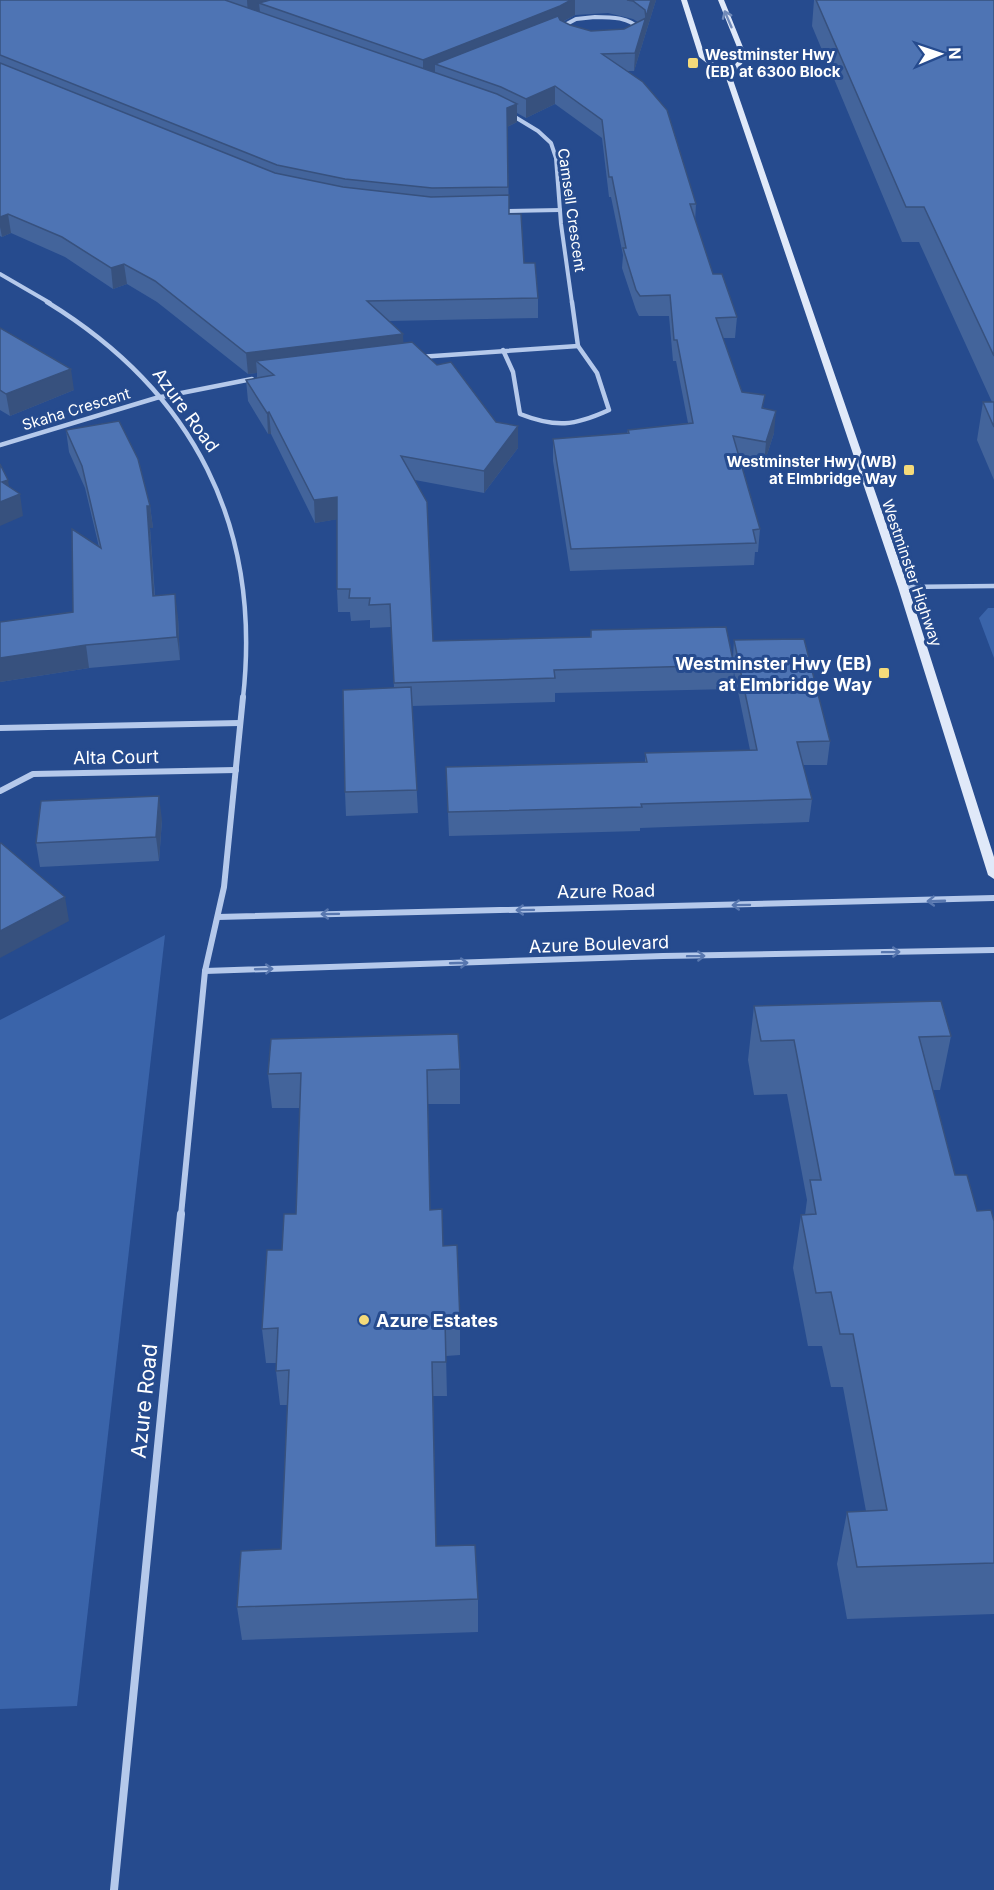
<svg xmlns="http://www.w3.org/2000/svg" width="994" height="1890" font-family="Inter,sans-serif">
	<rect width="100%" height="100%" fill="#264b8e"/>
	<g fill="#3a64aa">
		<path d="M988,608H994V658L979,618Z"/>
		<path d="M165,935L77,1706L0,1709V1020Z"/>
	</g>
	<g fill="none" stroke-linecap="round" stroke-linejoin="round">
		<g stroke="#b5c9eb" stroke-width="4">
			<path d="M595,17C612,17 629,17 641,30V34C618,51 586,49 562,34L563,26L576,19Z"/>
			<path d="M510,114L538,131L551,143L556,158L561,224L572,303"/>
			<path d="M502,211L560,210"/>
			<path d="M0,274L50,303"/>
		</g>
		<g stroke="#b5c9eb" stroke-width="4.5">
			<path d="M47,302C194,392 262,526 243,698"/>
			<path d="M503,350L513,372L520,414C556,428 574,426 609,410L597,373L578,346L572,302"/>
			<path d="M419,357L578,346"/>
			<path d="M0,445L156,398L252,379"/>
			<path d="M903,587L994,586"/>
		</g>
		<g stroke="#b5c9eb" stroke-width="6">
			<path d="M0,728L240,723"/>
			<path d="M0,791L33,774L236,770"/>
			<path d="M218,917L994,898"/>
			<path d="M205,971L663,956L994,950"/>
			<path d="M181,1215L205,971L224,887L243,697"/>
		</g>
		<path stroke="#b5c9eb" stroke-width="8" d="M114,1890L181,1214"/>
		<path fill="#e0e9f9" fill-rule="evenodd" d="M681,0H687L705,56L728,73L741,57L718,0H724L747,57L732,77L908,587L994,857V879L988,875L898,587L726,78L699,57Z"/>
	</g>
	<g fill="#43649b" fill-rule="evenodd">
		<path d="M0,0H656L634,71H627L696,204L695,222L713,274L737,317L735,338H723L742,392L764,408L774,433L764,464L740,459L760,529L758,552H755L754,565L570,571L553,461V439L627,433L628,430L688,423L676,361H673L669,316H639L636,310L622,268L623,255L611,197H609L602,138L555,104L526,118L517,113V122L507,127L509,214L524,263L538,298V318L389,321L403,343L496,422L518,426V448L484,493L415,480L433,641L590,637L591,630L733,657L734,640L830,741L827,765H803L812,799L809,822L640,828V831L449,836L446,767L645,762V753L750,750L734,672L732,689L555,693V702L412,706L418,813L346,816L345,792L394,688L391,627L370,628V620L351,621L350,612H338L337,589V519L315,523L271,434H268L248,401L246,380L257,378V373L248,374L157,302L127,284L113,289L65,257L11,233L2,237L0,236ZM608,13L633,19L638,22L624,29L591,31L570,25L563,22L575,15Z"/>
		<path d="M814,0H994V480L977,440L983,402H992L919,242H902L812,26Z"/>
		<path d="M0,328L74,390L10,416L0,410Z"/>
		<path d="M66,430L150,506L153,528H150L155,596L178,617L180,660L89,668L0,682V622L73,612L99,547L85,488L69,452Z"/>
		<path d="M162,820L159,861L40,867L36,843Z"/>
		<path d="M754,1006L951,1036L940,1090H933L955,1175L977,1211L994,1221V1614L847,1619L837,1564L847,1512L866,1511L843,1387H831L822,1346H808L793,1268L801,1215H805L807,1200L787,1094L754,1095L748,1060Z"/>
		<path d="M460,1069V1104H428L430,1210L443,1246L460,1321V1355L446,1356L447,1396H433L436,1546L478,1599V1632L242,1640L237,1607L281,1549L288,1405H280L276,1371V1363H266L262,1329L282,1250L296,1214L300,1108H272L268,1074Z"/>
	</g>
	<g fill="#37517e">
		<path d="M247,0H300L259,3L260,12L248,16Z"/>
		<path d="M571,0H575V15L560,23L435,64V73L423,78V60Z"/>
		<path d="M651,0H656L634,71L635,53Z"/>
		<path d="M555,86V104L526,118V99Z"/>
		<path d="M517,104V122L507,127V108Z"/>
		<path d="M8,214L11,233L2,237L0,227V217Z"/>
		<path d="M124,264L127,284L113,289L111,268Z"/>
		<path d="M403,334L404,355L256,361L257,373L248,374L246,353Z"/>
		<path d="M71,369L74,390L10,416L6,394Z"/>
		<path d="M776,411L774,433L764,464L766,442Z"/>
		<path d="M269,412L271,434H268L267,413Z"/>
		<path d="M518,426V448L484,493V471Z"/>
		<path d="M8,480L11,498L20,494L23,516L0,526V502L2,482Z"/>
		<path d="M337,497L339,519L315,523L314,500Z"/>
		<path d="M147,506H150L153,528H150L156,619L153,596Z"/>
		<path d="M175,594L178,617L180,660L177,637Z"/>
		<path d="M86,645L89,668L0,682V658Z"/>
		<path d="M159,796L162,820L159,861L156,837Z"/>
		<path d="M65,897L69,921L0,958V931Z"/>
	</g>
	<g fill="#4e74b4" stroke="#37517e" stroke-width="1.5">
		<path d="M0,0H225L497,94L517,104L507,108L508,187L432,188L345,179L277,165L0,55Z"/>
		<path d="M270,0H571L560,6L423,60L259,3Z"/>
		<path d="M627,0H651L635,53L602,54L643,82L667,110L696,204H690L713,274H722L737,317L716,318L742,392L765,395L762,408L776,411L766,442L733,436L760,529L753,530L756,543L571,549L553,439L629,433L628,430L693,423L677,340H674L670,295L640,296L636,290L623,248H626L612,177H609L602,120L555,86L526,99L501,87L435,64L558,16L560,20L570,25L591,31L624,29L646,18L645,10L633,1Z"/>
		<path d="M816,0H994V356L924,207H906Z"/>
		<path d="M0,63L275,173L343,187L431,197L509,195V214H521L524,263H535L538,298L367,301L403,334L246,353L155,281L124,264L111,268L62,237L8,214L0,217Z"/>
		<path d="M0,328L71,369L6,394L0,390Z"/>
		<path d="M412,342L437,365L451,362L496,422L518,426L484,471L401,456L427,502L433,641L591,637V630L726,627L734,665L554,670L555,678L394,683L390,604L369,605L370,598H349L350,589H337V497L314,500L269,412L267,413L246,380L274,375L256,361Z"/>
		<path d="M983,402H994V427Z"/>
		<path d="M119,421L138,459L150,506H147L153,596L175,594L177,637L86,645L0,658V622L73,612L72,529L101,548L82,466L66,430Z"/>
		<path d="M0,464L8,480L2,482L20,494L0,502Z"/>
		<path d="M804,639L830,741L797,742L812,799L641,804L642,807L448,812L446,767L647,762L645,753L757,750L734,640Z"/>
		<path d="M411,687L417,790L345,792L343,690Z"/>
		<path d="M159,796L156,837L36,843L41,801Z"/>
		<path d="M1,843L65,897L0,931V844Z"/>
		<path d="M941,1001L951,1036L919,1037L955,1175H967L977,1211L991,1210L994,1221V1563L857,1567L847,1512L887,1510L853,1334H840L831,1292L816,1293L801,1215L816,1214L810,1180H821L794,1040L761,1041L754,1006Z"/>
		<path d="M458,1034L460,1069L427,1070L430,1210L442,1209L443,1246L457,1245L460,1321H445L446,1362H432L436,1546L475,1545L478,1599L237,1607L241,1551L281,1549L289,1370L276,1371L278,1328L262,1329L267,1250H282L284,1214H296L301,1073L268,1074L271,1039Z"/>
	</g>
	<defs><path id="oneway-shaft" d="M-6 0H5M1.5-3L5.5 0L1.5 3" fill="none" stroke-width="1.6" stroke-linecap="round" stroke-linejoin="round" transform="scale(1.5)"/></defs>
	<use stroke="#708ab9" href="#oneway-shaft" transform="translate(728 19) rotate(-113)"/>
	<g stroke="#5877af">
		<use href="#oneway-shaft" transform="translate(936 901) rotate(178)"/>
		<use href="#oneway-shaft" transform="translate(741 905) rotate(179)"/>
		<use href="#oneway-shaft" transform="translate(525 910) rotate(179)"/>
		<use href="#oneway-shaft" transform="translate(330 914) rotate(179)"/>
		<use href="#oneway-shaft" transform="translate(891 952) rotate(-1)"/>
		<use href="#oneway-shaft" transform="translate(696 956) rotate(-1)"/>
		<use href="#oneway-shaft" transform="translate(459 963) rotate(-2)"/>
		<use href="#oneway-shaft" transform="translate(264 969) rotate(-2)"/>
	</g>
	<g fill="#f4da7a" stroke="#264b8e" stroke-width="2">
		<rect x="687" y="57" width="12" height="12" rx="3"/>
		<rect x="903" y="464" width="12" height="12" rx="3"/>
		<rect x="878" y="667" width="12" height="12" rx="3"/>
		<circle cx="364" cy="1320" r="6"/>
	</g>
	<g text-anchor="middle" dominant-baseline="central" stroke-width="6" stroke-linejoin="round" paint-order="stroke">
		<g font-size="15" font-weight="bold" fill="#fff" stroke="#264b8e" text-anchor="start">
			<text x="705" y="54">Westminster Hwy<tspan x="705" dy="17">(EB) at 6300 Block</tspan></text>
			<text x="897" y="461" text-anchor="end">Westminster Hwy (WB)<tspan x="897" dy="17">at Elmbridge Way</tspan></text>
		</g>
		<g font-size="15" fill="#fff" stroke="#264b8e">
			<text transform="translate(572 210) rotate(82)">Camsell Crescent</text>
			<text transform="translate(76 409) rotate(-17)">Skaha Crescent</text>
			<text transform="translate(912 573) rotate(71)">Westminster Highway</text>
		</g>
		<g font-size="18" fill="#fff" stroke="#264b8e">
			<text transform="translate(186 410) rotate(54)">Azure Road</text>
			<text transform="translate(116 757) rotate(-1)">Alta Court</text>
			<text transform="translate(606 891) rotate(-1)">Azure Road</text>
			<text transform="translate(599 944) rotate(-2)">Azure Boulevard</text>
		</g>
		<g font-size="18" font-weight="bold" fill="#fff" stroke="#264b8e" text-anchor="end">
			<text x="872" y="663">Westminster Hwy (EB)<tspan x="872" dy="21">at Elmbridge Way</tspan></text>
			<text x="376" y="1320" text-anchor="start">Azure Estates</text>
		</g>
		<g font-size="21" fill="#fff" stroke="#264b8e">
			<text transform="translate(144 1401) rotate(-84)">Azure Road</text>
		</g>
	</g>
	<g transform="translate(940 54) rotate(88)" stroke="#264b8e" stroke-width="4.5" paint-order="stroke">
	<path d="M0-4.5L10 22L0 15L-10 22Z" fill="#ffffff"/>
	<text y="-9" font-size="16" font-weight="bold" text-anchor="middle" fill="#ffffff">N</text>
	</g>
</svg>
